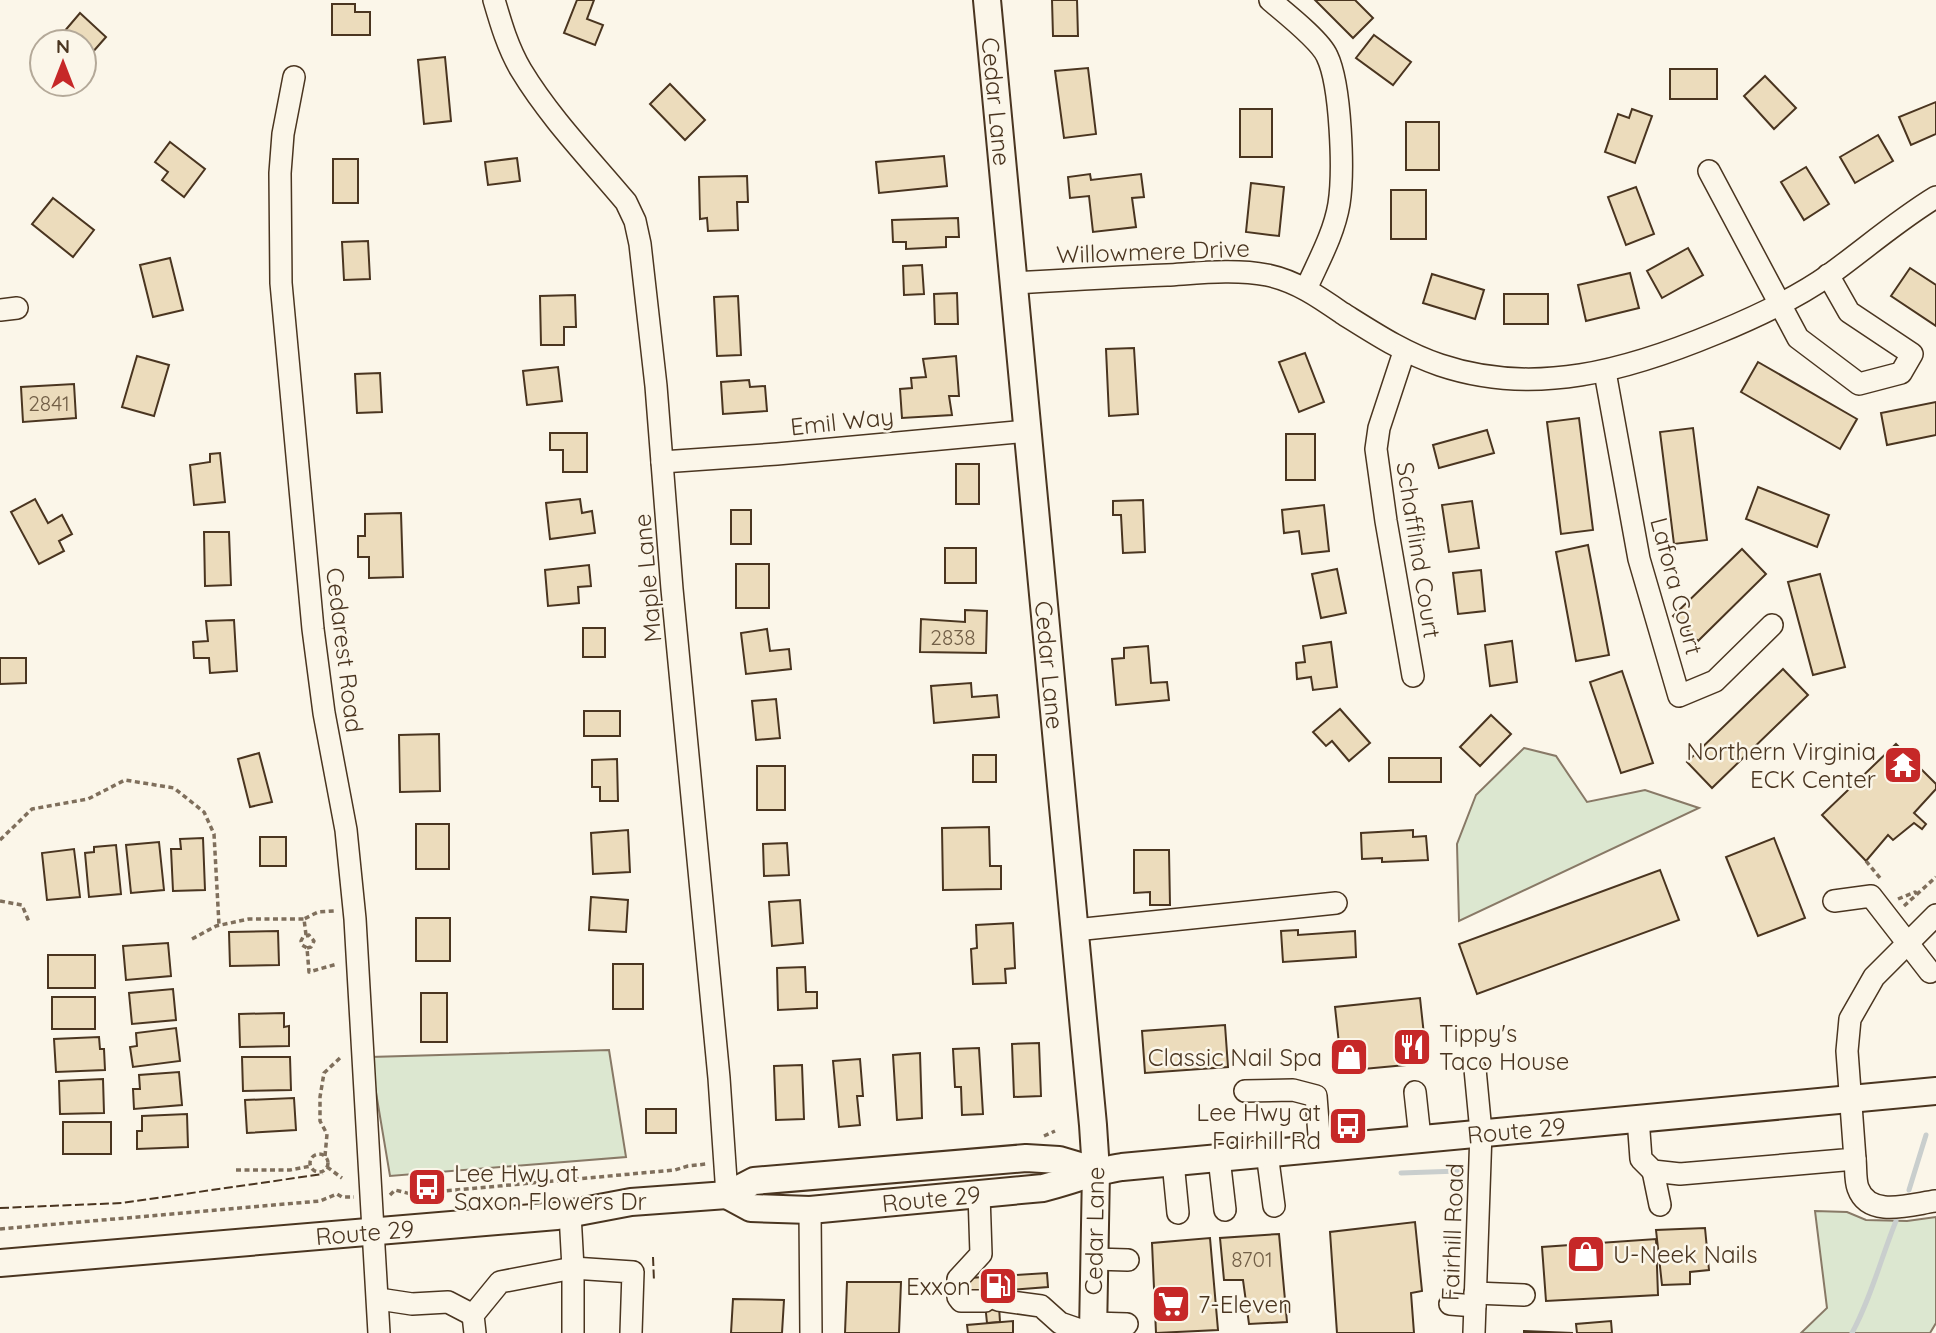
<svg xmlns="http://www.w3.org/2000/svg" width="1936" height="1333" font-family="Quicksand,sans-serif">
	<rect width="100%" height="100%" fill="#fbf6e9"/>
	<g fill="#dce7d0" stroke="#887966" stroke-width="2">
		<path d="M1524,748L1556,756L1587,802L1645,790L1699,808L1459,921L1457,844L1476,795Z"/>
		<path d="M609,1050L626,1157L390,1176L370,1057Z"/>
		<path d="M1815,1211L1847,1212L1866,1220L1907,1221L1936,1217V1323L1930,1333H1801L1827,1308Z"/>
	</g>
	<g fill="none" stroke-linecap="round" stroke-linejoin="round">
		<g stroke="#c9cecd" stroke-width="5">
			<path d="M1401,1173L1459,1171"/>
			<path d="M1909,1190L1926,1135"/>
			<path d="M1852,1333C1871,1298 1881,1258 1896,1221"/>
		</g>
	</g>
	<g fill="#ecdcbc" stroke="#4a3520" stroke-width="2">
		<path d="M577,0H594L587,19L603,25L595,45L564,33Z"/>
		<path d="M1052,0H1077L1078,36H1053Z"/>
		<path d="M1315,0H1355L1373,18L1353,38Z"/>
		<path d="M332,4H355V12H370V35H332Z"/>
		<path d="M80,13L106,37L84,62V42H67L69,39L63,33Z"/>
		<path d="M1374,35L1411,62L1393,85L1356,58Z"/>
		<path d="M445,57L451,121L424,124L418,60Z"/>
		<path d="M1088,68L1096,134L1064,138L1055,71Z"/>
		<rect x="1670" y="69" width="47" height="30"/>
		<path d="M1765,76L1796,108L1774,129L1744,96Z"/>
		<path d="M670,84L705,120L685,140L650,104Z"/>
		<path d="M1936,102V134L1911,145L1899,117Z"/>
		<rect x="1240" y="109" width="32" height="48"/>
		<path d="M1632,109L1652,116L1635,163L1605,152L1618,114L1629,118Z"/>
		<rect x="1406" y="122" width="33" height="48"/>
		<path d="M1878,135L1893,161L1855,183L1840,157Z"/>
		<path d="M170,142L205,169L184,197L162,180L168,172L155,162Z"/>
		<path d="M944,156L947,186L879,193L876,162Z"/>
		<path d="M517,158L520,181L488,185L485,162Z"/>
		<rect x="333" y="159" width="25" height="44"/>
		<path d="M1806,167L1829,204L1804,220L1781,182Z"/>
		<path d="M1090,174L1091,180L1141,174L1144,197L1132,198L1136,227L1093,232L1089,196L1070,198L1068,177Z"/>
		<path d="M747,176L748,202H737L738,230L708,231L707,218L700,219L699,177Z"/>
		<path d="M1251,183L1284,187L1279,236L1246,232Z"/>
		<path d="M1636,187L1654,234L1626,245L1608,197Z"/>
		<rect x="1391" y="190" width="35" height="49"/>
		<path d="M53,198L94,230L73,257L32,224Z"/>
		<path d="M958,218L959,237H946V247L906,249V242H893L892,220Z"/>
		<path d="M368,241L370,279L344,280L342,242Z"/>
		<path d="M1688,248L1703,275L1662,298L1647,271Z"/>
		<path d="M170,258L183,310L153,317L140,265Z"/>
		<path d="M922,265L924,294L904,295L903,266Z"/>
		<path d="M1910,268L1936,285V326L1891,296Z"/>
		<path d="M1630,273L1639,308L1586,321L1578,285Z"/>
		<path d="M1432,274L1484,290L1475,319L1423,303Z"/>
		<path d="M957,293L958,324H935L934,294Z"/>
		<rect x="1504" y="294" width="44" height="30"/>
		<path d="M575,295L576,327H564V345H541L540,296Z"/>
		<path d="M738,296L741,355L717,356L714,297Z"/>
		<path d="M1134,348L1138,414L1109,416L1106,349Z"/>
		<path d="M1305,353L1324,402L1299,412L1279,362Z"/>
		<path d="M137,356L169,365L154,416L122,407Z"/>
		<path d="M956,356L959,396H949L952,415L902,418L900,389L912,388L911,378L926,377L923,359Z"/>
		<path d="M1758,362L1857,419L1840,449L1741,392Z"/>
		<path d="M558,367L562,401L527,405L523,371Z"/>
		<path d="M380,373L382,412L357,413L355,374Z"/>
		<path d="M749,380L750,387L765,386L767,411L723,414L721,382Z"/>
		<path d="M74,384L76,418L23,422L21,387Z"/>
		<path d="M1936,402V435L1887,445L1881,413Z"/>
		<path d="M1579,418L1593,530L1561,534L1547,422Z"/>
		<path d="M1693,428L1707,540L1674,544L1660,432Z"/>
		<path d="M1487,430L1494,453L1439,468L1433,445Z"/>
		<path d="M550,433H587V472H563V450H550Z"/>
		<rect x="1286" y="434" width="29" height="46"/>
		<path d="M220,453L225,502L194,505L190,465L210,462V454Z"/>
		<rect x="956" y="464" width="23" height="40"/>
		<path d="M1758,487L1829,515L1817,547L1746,519Z"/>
		<path d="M35,499L48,523L62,515L72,534L59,541L64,551L39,564L11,512Z"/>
		<path d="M580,499L582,513L592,511L595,533L550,539L546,503Z"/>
		<path d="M1143,500L1145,552L1123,553L1121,515H1113V501Z"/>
		<path d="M1472,501L1479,548L1449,552L1442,505Z"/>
		<path d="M1324,505L1329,551L1302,554L1299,531L1284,533L1282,510Z"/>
		<rect x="731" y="510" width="20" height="34"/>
		<path d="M401,513L403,577L369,578V557H358V536H365V514Z"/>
		<path d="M204,532H229L231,585L205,586Z"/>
		<path d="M1588,545L1609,655L1576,661L1556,552Z"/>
		<rect x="945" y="548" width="31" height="35"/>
		<path d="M1742,549L1766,574L1698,641L1673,616Z"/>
		<rect x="736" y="564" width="33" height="44"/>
		<path d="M589,565L591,586L578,587L579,603L548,606L545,570Z"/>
		<path d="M1337,569L1346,613L1321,618L1312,574Z"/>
		<path d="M1481,570L1485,611L1458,614L1453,573Z"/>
		<path d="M1820,574L1845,667L1813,675L1788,582Z"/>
		<path d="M965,610L987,611L986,653L920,652L921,619L965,622Z"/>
		<path d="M234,620L237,671L210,673L209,658H194L193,642L208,641L206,621Z"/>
		<rect x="583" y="628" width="22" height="29"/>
		<path d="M767,629L770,651L789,649L791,669L746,674L741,633Z"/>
		<path d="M1512,641L1517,682L1490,686L1485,645Z"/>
		<path d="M1331,642L1337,687L1313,690L1311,677L1297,679L1296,663L1305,662L1303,646Z"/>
		<path d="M1148,646L1151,683L1167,682L1169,700L1116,705L1112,659L1124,658V648Z"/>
		<path d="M0,658H26V683L0,684Z"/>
		<path d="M1783,669L1808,695L1712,788L1687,762Z"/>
		<path d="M1622,671L1653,763L1621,773L1590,682Z"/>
		<path d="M971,683L972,697L997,695L999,717L934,723L931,686Z"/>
		<path d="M776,699L780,738L756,740L752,701Z"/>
		<path d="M1340,709L1370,743L1349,761L1332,741L1326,746L1313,732Z"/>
		<rect x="584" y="711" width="36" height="25"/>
		<path d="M1491,715L1511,734L1480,766L1460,747Z"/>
		<path d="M439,734L440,791L400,792L399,735Z"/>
		<path d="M1896,744L1936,784V789L1914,813L1926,824L1922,829L1914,823L1893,840L1888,835L1866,861L1822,815Z"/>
		<path d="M259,753L272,802L250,807L238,759Z"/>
		<rect x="973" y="755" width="23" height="27"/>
		<rect x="1389" y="758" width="52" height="24"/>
		<path d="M617,759L618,801H600V787H592V760Z"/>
		<rect x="757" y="766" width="28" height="44"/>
		<rect x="416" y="824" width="33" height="45"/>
		<path d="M989,827L990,866H1001V889L943,890L942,828Z"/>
		<path d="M628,830L630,872L593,874L591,833Z"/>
		<path d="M1413,830V837L1426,836L1428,860L1382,862V858L1362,859L1361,833Z"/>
		<rect x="260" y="837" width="26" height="29"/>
		<path d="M203,838L205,890L173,891L171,849H181L180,839Z"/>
		<path d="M1774,838L1805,918L1758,936L1726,857Z"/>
		<path d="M159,842L164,890L131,893L126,845Z"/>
		<path d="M787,843L789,875L764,876L763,844Z"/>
		<path d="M116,845L121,894L89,897L85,853L94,852V847Z"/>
		<path d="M74,849L80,897L47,900L42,853Z"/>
		<path d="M1134,850H1169L1170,905H1150V892L1134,893Z"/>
		<path d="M1660,870L1679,920L1477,994L1459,944Z"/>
		<path d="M591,897L628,900L626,932L589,930Z"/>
		<path d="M800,900L803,943L772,946L769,902Z"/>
		<rect x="416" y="918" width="34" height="43"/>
		<path d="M1013,923L1015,968L1005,969L1006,983L973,984L971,949L977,948L976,925Z"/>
		<path d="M1298,930V935L1355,931L1356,957L1283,962L1281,931Z"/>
		<path d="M278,931L279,965L230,966L229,932Z"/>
		<path d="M168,943L171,976L126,980L123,946Z"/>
		<rect x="48" y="955" width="47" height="33"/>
		<rect x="613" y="964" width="30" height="45"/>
		<path d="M805,967L806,992H817V1008L778,1010L777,968Z"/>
		<path d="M173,989L176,1020L132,1024L129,993Z"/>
		<rect x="421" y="993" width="26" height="49"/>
		<rect x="52" y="997" width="43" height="32"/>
		<path d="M1420,998L1427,1063L1342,1071L1335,1007Z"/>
		<path d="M284,1013V1027L289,1026V1046L240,1047L239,1014Z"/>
		<path d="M1225,1025L1228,1067L1145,1073L1142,1031Z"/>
		<path d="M176,1028L180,1061L133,1067L130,1047L137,1046L136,1033Z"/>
		<path d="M99,1037L100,1049H104L105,1070L56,1072L54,1039Z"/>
		<path d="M1039,1043L1041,1096L1014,1097L1012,1044Z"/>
		<path d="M979,1048L983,1114L962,1115L961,1087H955L953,1049Z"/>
		<path d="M920,1053L922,1118L897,1120L893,1055Z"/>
		<path d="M242,1057H290L291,1090L243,1091Z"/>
		<path d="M860,1059L863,1096H857L860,1125L839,1127L833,1061Z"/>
		<path d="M802,1065L804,1119L776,1120L774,1066Z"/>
		<path d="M179,1072L182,1105L134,1109L133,1089H140L139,1075Z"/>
		<path d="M103,1079L104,1113L60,1114L59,1081Z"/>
		<path d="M294,1098L296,1130L247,1133L245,1100Z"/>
		<rect x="646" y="1109" width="30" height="24"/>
		<path d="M187,1114L188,1147L137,1149V1131H142V1116Z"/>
		<rect x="63" y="1122" width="48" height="32"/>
		<path d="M1415,1222L1422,1291L1411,1293L1414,1333H1337L1330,1232Z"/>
		<path d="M1705,1228L1709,1270L1690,1272V1284L1662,1285L1656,1230Z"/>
		<path d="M1279,1234L1287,1322L1249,1324L1243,1280H1224L1220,1238Z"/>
		<path d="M1210,1238L1218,1330L1156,1333L1152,1243Z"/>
		<path d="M1656,1239L1658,1295L1546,1301L1542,1247Z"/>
		<path d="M1047,1273L1048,1287L998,1291L1000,1322L987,1323L984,1293H970L969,1278Z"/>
		<path d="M847,1282H901L899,1333H845Z"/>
		<path d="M733,1299L784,1300L782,1333H731Z"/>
		<path d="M1013,1321V1333H968L967,1325Z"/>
		<path d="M1611,1321L1612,1333H1577L1576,1324Z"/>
		<path d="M1524,1331L1573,1333H1524Z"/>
	</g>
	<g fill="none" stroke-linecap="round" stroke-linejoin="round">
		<g stroke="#4a3520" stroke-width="24">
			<g id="minor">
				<path d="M494,0C501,24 508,48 521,70C550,118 590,159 626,202L635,221L640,244L656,386L672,589L719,1078L727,1195"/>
				<path d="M1270,0C1284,12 1320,40 1327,56C1341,85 1344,172 1339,204C1334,234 1318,262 1306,289"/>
				<path d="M294,77L283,134L280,173L281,283L313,629L324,713L346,830L355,919L379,1333"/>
				<path d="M1709,171L1798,338L1859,384L1901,373L1912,354L1849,312L1828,275"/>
				<path d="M1014,283C1065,280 1116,277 1167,275C1200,273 1235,269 1267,275C1296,281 1319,297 1342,313C1374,333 1404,353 1440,365C1535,397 1628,370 1717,333C1756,317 1795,299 1829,275C1865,249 1898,220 1936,197"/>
				<path d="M0,310L17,308"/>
				<path d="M1404,352L1379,428L1376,449L1386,521L1413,676"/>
				<path d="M1605,372L1639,559L1679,696L1715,681L1772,625"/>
				<path d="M662,462L777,454L1028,431"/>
				<path d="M1834,901L1871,896L1930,972"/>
				<path d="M1075,930L1336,903"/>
				<path d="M1245,1091L1293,1090L1316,1096L1320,1148"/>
				<path d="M1415,1092L1420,1138"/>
				<path d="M1638,1118L1641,1159L1653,1171L1680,1174L1855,1159L1847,1051L1850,1019L1874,977L1936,915"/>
				<path d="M1267,1153L1274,1206"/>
				<path d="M1219,1158L1225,1210"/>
				<path d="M1855,1159C1856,1168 1855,1180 1858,1188C1869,1219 1912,1204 1936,1201"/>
				<path d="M1173,1162L1178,1213"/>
				<path d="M1653,1171L1660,1205"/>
				<path d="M979,1194L981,1254L958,1279V1297L961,1301H985"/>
				<path d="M810,1210L811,1333"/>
				<path d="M570,1214L573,1268V1333"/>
				<path d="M1094,1259L1128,1260"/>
				<path d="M1475,1293L1524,1295"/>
				<path d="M379,1299L412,1304L448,1302L473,1315"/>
				<path d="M998,1300L1041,1306L1060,1323L1089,1333"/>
				<path d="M1450,1304L1475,1306"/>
				<path d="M1093,1323L1127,1324"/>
				<path d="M475,1333L473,1315L500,1282L573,1268L633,1272L631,1333"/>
				<path d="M1474,1333L1481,1132L1475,1069"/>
			</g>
		</g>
		<g stroke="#4a3520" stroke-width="30">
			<g id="major">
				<path id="s1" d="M987,0L1093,1125L1096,1171L1093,1333"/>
				<path id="s2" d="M727,1195L751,1208L810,1210L1043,1188C1070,1181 1095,1171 1122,1167L1936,1091"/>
				<path id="s3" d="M0,1263L557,1216L631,1202L727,1195L754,1181L1026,1158L1059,1160L1096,1171"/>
			</g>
		</g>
		<g stroke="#7f6f5c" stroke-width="3.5" stroke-dasharray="5 3.5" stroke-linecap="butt">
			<path d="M0,840L32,809L88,799L125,780L174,788L204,812L214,834L219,925"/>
			<path d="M1866,861L1880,878"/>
			<path d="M1898,899L1915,892L1917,894"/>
			<path d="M0,901L22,905L29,922"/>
			<path d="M1904,906L1936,877"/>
			<path d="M306,935L304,919L318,912L334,911"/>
			<path d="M192,939L216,926L249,919H304"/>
			<path d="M307,948L311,947L314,941L309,935L303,937L301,941L302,945L307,948L309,972L337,964"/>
			<path d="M1044,1136L1055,1131"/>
			<circle cx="319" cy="1163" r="9"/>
			<path d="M325,1156L327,1134L320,1121V1097L324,1073L340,1058"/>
			<path d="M327,1167L342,1178"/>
			<path d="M236,1170H290L311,1166"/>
			<path d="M390,1195L395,1190L411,1194L675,1170L688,1166L706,1164"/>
			<path d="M0,1229L320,1201L337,1194L342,1197H354"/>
		</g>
		<use href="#minor" stroke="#fbf6e9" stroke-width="21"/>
		<use href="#major" stroke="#fbf6e9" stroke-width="26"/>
		<g stroke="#4a3520" stroke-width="2" stroke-dasharray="9 3.5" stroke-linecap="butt">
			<path d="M0,1208L122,1203L323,1174"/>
			<path d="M653,1257L654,1281"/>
		</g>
	</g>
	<defs>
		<g id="temple-square" transform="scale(2.0125)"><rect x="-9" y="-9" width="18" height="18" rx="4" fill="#c62828" stroke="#fbf6e9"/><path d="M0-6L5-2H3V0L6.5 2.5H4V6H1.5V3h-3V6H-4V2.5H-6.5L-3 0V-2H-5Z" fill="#fff"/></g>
		<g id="restaurant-square" transform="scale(2.0125)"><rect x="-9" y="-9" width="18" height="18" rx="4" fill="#c62828" stroke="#fbf6e9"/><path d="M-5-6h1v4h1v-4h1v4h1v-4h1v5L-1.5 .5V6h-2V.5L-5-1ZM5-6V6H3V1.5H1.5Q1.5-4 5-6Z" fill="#fff"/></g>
		<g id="shop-square" transform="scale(2.0125)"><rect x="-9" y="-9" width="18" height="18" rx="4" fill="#c62828" stroke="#fbf6e9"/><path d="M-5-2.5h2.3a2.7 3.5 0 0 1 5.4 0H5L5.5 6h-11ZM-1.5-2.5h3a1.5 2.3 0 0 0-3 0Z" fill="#fff"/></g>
		<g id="bus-square" transform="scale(2.0125)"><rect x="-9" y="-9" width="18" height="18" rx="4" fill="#c62828" stroke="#fbf6e9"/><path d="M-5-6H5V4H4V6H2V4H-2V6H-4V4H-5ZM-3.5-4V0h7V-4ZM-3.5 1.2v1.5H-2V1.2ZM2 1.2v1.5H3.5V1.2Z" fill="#fff"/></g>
		<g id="fuel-square" transform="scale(2.0125)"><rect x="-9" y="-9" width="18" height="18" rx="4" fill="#c62828" stroke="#fbf6e9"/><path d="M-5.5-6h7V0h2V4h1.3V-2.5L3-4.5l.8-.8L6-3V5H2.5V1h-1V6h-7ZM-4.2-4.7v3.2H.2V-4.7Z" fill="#fff"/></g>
		<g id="supermarket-square" transform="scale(2.0125)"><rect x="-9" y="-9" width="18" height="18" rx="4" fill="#c62828" stroke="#fbf6e9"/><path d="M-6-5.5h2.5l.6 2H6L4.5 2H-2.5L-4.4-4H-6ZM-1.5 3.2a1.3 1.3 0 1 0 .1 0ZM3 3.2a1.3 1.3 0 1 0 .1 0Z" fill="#fff"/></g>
	</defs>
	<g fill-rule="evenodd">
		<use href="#temple-square" x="1903" y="765"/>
		<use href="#restaurant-square" x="1412" y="1047"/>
		<use href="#shop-square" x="1349" y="1057"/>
		<use href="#bus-square" x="1348" y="1126"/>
		<use href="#bus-square" x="427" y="1187"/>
		<use href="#shop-square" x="1586" y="1254"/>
		<use href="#fuel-square" x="998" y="1286"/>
		<use href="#supermarket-square" x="1171" y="1304"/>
	</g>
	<g text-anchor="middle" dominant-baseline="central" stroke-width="5" stroke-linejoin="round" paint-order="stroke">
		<g font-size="21" fill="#725f47">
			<text x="49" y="403">2841</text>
			<text x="953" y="637">2838</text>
			<text x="1252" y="1259">8701</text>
		</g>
		<g font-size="24" fill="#4a3520" stroke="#fbf6e9">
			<text stroke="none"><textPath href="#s1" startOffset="102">Cedar Lane</textPath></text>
			<text transform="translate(1153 251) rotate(-2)">Willowmere Drive</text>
			<text transform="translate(842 421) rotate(-6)">Emil Way</text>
			<text transform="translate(1419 550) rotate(81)">Schafflind Court</text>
			<text transform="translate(647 578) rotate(-95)">Maple Lane</text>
			<text transform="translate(1677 586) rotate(75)">Lafora Court</text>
			<text transform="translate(345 650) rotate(83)">Cedarest Road</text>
			<text stroke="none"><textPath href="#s1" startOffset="668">Cedar Lane</textPath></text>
			<text stroke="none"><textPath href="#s2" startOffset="798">Route 29</textPath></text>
			<text stroke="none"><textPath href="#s2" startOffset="208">Route 29</textPath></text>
			<text stroke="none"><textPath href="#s3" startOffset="366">Route 29</textPath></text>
			<text transform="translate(1094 1231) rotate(-89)">Cedar Lane</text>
			<text transform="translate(1452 1232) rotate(-88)">Fairhill Road</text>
		</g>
		<g font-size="24" fill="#4a3520" stroke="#fbf6e9" text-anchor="end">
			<text x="1876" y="751">Northern Virginia<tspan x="1876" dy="28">ECK Center</tspan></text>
			<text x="1439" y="1033" text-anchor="start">Tippy's<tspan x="1439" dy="28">Taco House</tspan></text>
			<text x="1322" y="1057">Classic Nail Spa</text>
			<text x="1321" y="1112">Lee Hwy at<tspan x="1321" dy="28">Fairhill Rd</tspan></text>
			<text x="454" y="1173" text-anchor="start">Lee Hwy at<tspan x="454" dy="28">Saxon Flowers Dr</tspan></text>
			<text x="1613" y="1254" text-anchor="start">U-Neek Nails</text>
			<text x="971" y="1286">Exxon</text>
			<text x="1198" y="1304" text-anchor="start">7-Eleven</text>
		</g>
	</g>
	<g transform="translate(63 63)"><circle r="33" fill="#fbf6e9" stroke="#b4a999" stroke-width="2"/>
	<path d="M0-5L12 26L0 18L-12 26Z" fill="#c62828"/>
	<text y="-10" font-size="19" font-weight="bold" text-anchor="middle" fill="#4a3520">N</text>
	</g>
</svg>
